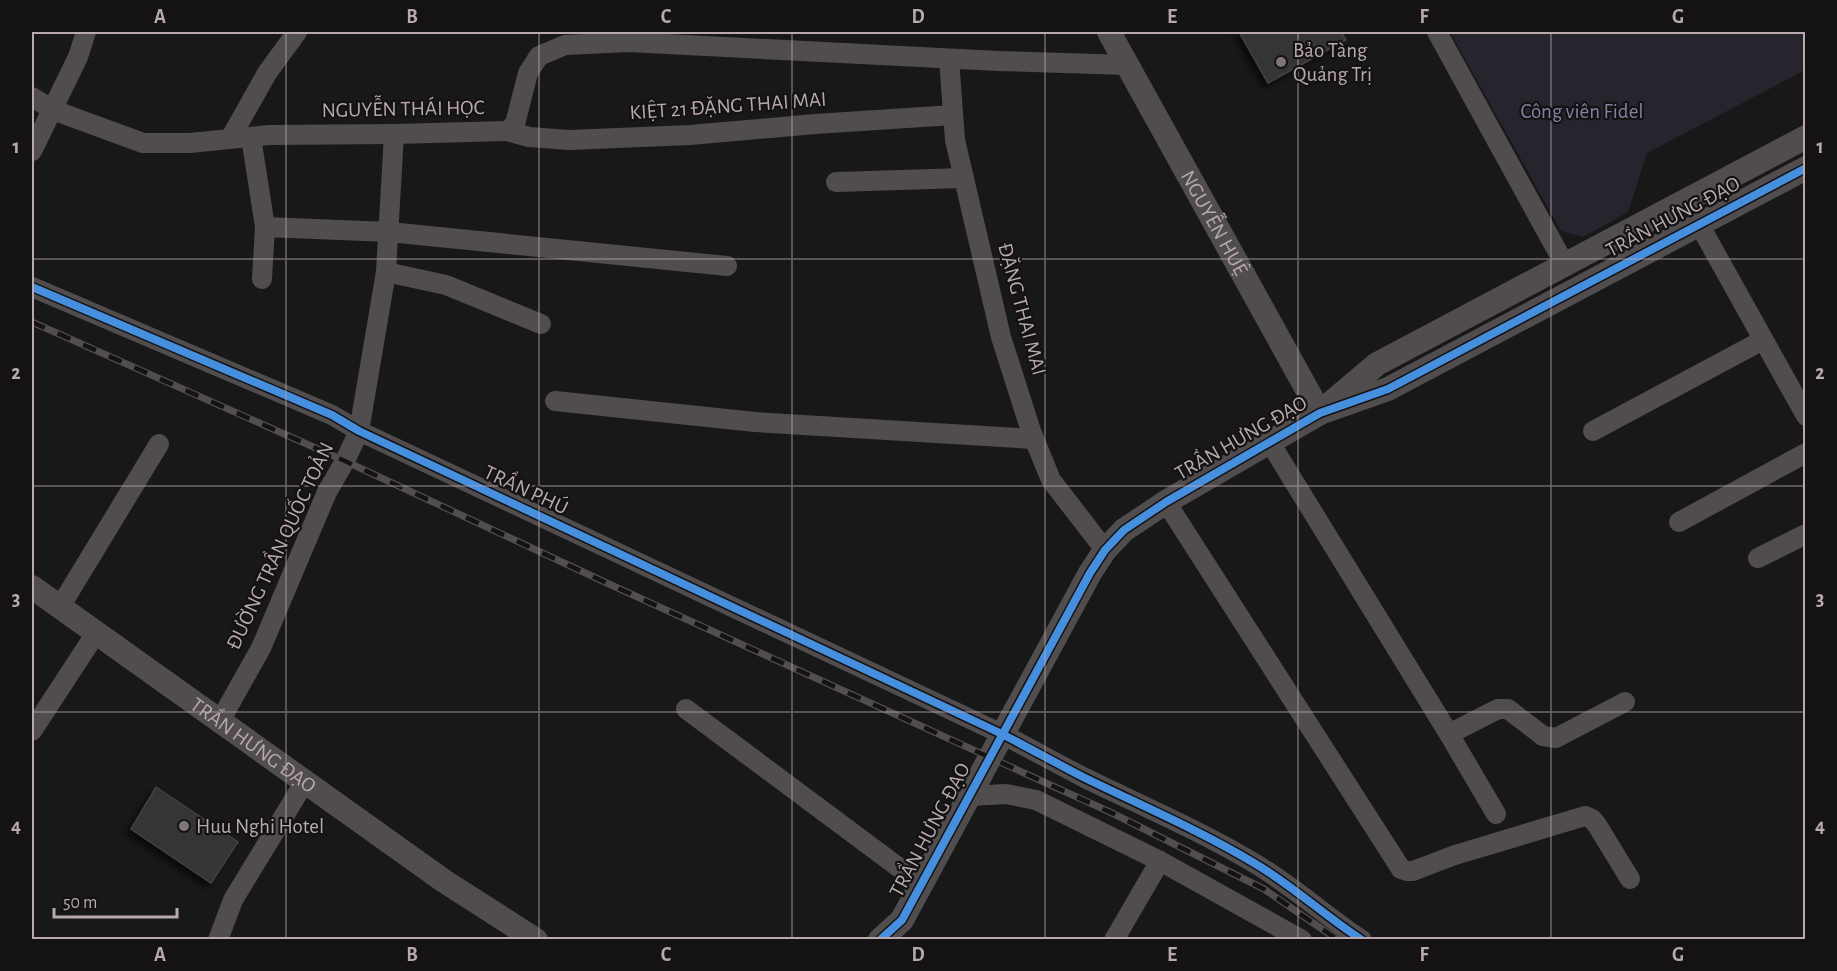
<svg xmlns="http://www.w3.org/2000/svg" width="1837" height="971" font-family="'Alegreya Sans',sans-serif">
	<defs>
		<filter id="shadow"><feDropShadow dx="-4.5" dy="4.5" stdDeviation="3" flood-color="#0009"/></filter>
	</defs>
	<rect width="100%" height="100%" fill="#181818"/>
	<path fill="#26252e" d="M1450,32H1805V70L1647,153L1628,212L1583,237L1561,231Z"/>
	<g fill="#363434" stroke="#444041" stroke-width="1.5" filter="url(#shadow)">
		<path d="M1239,32H1341L1346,40L1268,83Z"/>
		<path d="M156,787L238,842L211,883L131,829Z"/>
	</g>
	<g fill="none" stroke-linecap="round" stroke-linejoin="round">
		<g stroke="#514c4d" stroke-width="20">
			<path d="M1437,32L1565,265"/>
			<path d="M949,59L955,140L1001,337L1031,431L1051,480L1105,550"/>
			<path d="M32,97L53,110L143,143H190L269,135L394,134L507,131L515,124L528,73L539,56L565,45L628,42L998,61L1127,65"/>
			<path d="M507,131L529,137L569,140L690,135L815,124L953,115"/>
			<path d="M251,137L265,227L389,232L727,266"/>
			<path d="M230,139L267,73L297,32"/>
			<path d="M32,151L78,57L86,32"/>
			<path d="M836,182L964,178"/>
			<path d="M1699,224L1806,416"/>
			<path d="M386,272L446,285L541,324"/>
			<path d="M262,279L265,227"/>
			<path d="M32,287L332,415L359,431L1002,734C1029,748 1056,763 1083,777C1140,805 1199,830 1254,863C1292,885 1325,916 1362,940"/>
			<path d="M555,401L755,422L1034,439"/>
			<path d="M1593,431L1763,340"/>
			<path d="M1269,441L1449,734L1496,814"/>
			<path d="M1166,502L1401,869L1407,871H1413L1455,855L1585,816L1592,819L1597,825L1630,879"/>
			<path d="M1679,522L1806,453"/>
			<path d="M1758,558L1806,534"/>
			<path d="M60,607L159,444"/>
			<path d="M686,709L921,884"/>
			<path d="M220,721L261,648L327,492L345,461L359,431L386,272L394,134"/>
			<path d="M32,731L96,633"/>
			<path d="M1449,734L1498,709H1508L1543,736L1556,738L1625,702"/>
			<path d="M969,796L1006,794L1036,800L1160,861L1302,940"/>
			<path d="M218,940L233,900L304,783"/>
			<path d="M1114,940L1160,861"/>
		</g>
		<g stroke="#514c4d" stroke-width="24">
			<path id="s1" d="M1109,32L1320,413"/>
			<path d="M1331,403L1377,364L1806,137"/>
			<path id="s2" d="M32,587L444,881L536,940"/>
			<path d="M880,940L902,920L1090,573L1105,550L1124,530L1166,502L1320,413L1388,389L1806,168"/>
		</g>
		<g stroke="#524d4f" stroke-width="7">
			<path id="rail" d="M32,322L345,461L609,584L1112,813L1264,889L1338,940"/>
		</g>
		<use href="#rail" stroke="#141212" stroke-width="4.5" stroke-dasharray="14" stroke-linecap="butt"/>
		<g stroke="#141212" stroke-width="11">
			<g id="cycleway">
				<path d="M32,287L332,415L359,431L1002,734C1029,748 1056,763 1083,777C1140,805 1199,830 1254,863C1292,885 1325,916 1362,940"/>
				<path d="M880,940L902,920L1090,573L1105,550L1124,530L1166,502L1320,413L1388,389L1806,168"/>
			</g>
		</g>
		<use href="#cycleway" stroke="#468fdf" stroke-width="8"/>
	</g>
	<path fill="none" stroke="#b8a9ad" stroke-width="1.5" stroke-opacity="0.55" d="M286,32V940M539,32V940M792,32V940M1045,32V940M1298,32V940M1551,32V940M32,259H1806M32,486H1806M32,712H1806"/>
	<g fill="#807679" stroke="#141212" stroke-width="2">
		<circle cx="1281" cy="62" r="6"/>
		<circle cx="184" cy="826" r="6"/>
	</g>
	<g text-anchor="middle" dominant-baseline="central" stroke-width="4.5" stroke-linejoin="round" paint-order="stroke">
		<g font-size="21" fill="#b8a9ad" stroke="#141212" text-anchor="start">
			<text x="1293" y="50">Bảo Tàng<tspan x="1293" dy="24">Quảng Trị</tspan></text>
			<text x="196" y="826">Huu Nghi Hotel</text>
		</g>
		<g font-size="21" fill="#b8a9ad" stroke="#141212">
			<text transform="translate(728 106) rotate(-4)">KIỆT 21 ĐẶNG THAI MAI</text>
			<text transform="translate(403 109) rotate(-1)">NGUYỄN THÁI HỌC</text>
			<text transform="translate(1673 217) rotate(-28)">TRẦN HƯNG ĐẠO</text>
			<text stroke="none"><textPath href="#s1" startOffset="218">NGUYỄN HUỆ</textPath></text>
			<text transform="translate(1022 309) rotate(75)">ĐẶNG THAI MAI</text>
			<text transform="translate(1241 438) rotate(-30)">TRẦN HƯNG ĐẠO</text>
			<text transform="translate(526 490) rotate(25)">TRẦN PHÚ</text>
			<text transform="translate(280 546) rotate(-65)">ĐƯỜNG TRẦN QUỐC TOẢN</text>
			<text stroke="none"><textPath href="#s2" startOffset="272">TRẦN HƯNG ĐẠO</textPath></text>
			<text transform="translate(930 830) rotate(-62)">TRẦN HƯNG ĐẠO</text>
		</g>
		<g font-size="21" fill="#8380a3" stroke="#141212">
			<text x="1582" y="111">Công viên Fidel</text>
		</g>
	</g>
	<rect width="1837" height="971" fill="none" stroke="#141212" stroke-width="66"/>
	<path d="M54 908v9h123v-9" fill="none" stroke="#b8a9ad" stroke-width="3"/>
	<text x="63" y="908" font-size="18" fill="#b8a9ad" stroke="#141212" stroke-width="4.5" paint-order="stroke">50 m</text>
	<rect x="33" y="33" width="1771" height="905" fill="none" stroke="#b8a9ad" stroke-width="2"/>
	<g font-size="20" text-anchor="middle" font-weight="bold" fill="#b8a9ad">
		<text x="160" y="23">A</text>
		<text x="412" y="23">B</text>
		<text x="666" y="23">C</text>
		<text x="918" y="23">D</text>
		<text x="1172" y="23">E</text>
		<text x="1424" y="23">F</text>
		<text x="1678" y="23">G</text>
		<text x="16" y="153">1</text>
		<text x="1820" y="153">1</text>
		<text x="16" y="379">2</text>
		<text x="1820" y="379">2</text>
		<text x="16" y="605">3</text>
		<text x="1820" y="605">3</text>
		<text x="16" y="832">4</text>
		<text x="1820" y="832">4</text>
		<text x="160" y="961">A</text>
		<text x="412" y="961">B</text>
		<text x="666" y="961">C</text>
		<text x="918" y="961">D</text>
		<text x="1172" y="961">E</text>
		<text x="1424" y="961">F</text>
		<text x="1678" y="961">G</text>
	</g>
</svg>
